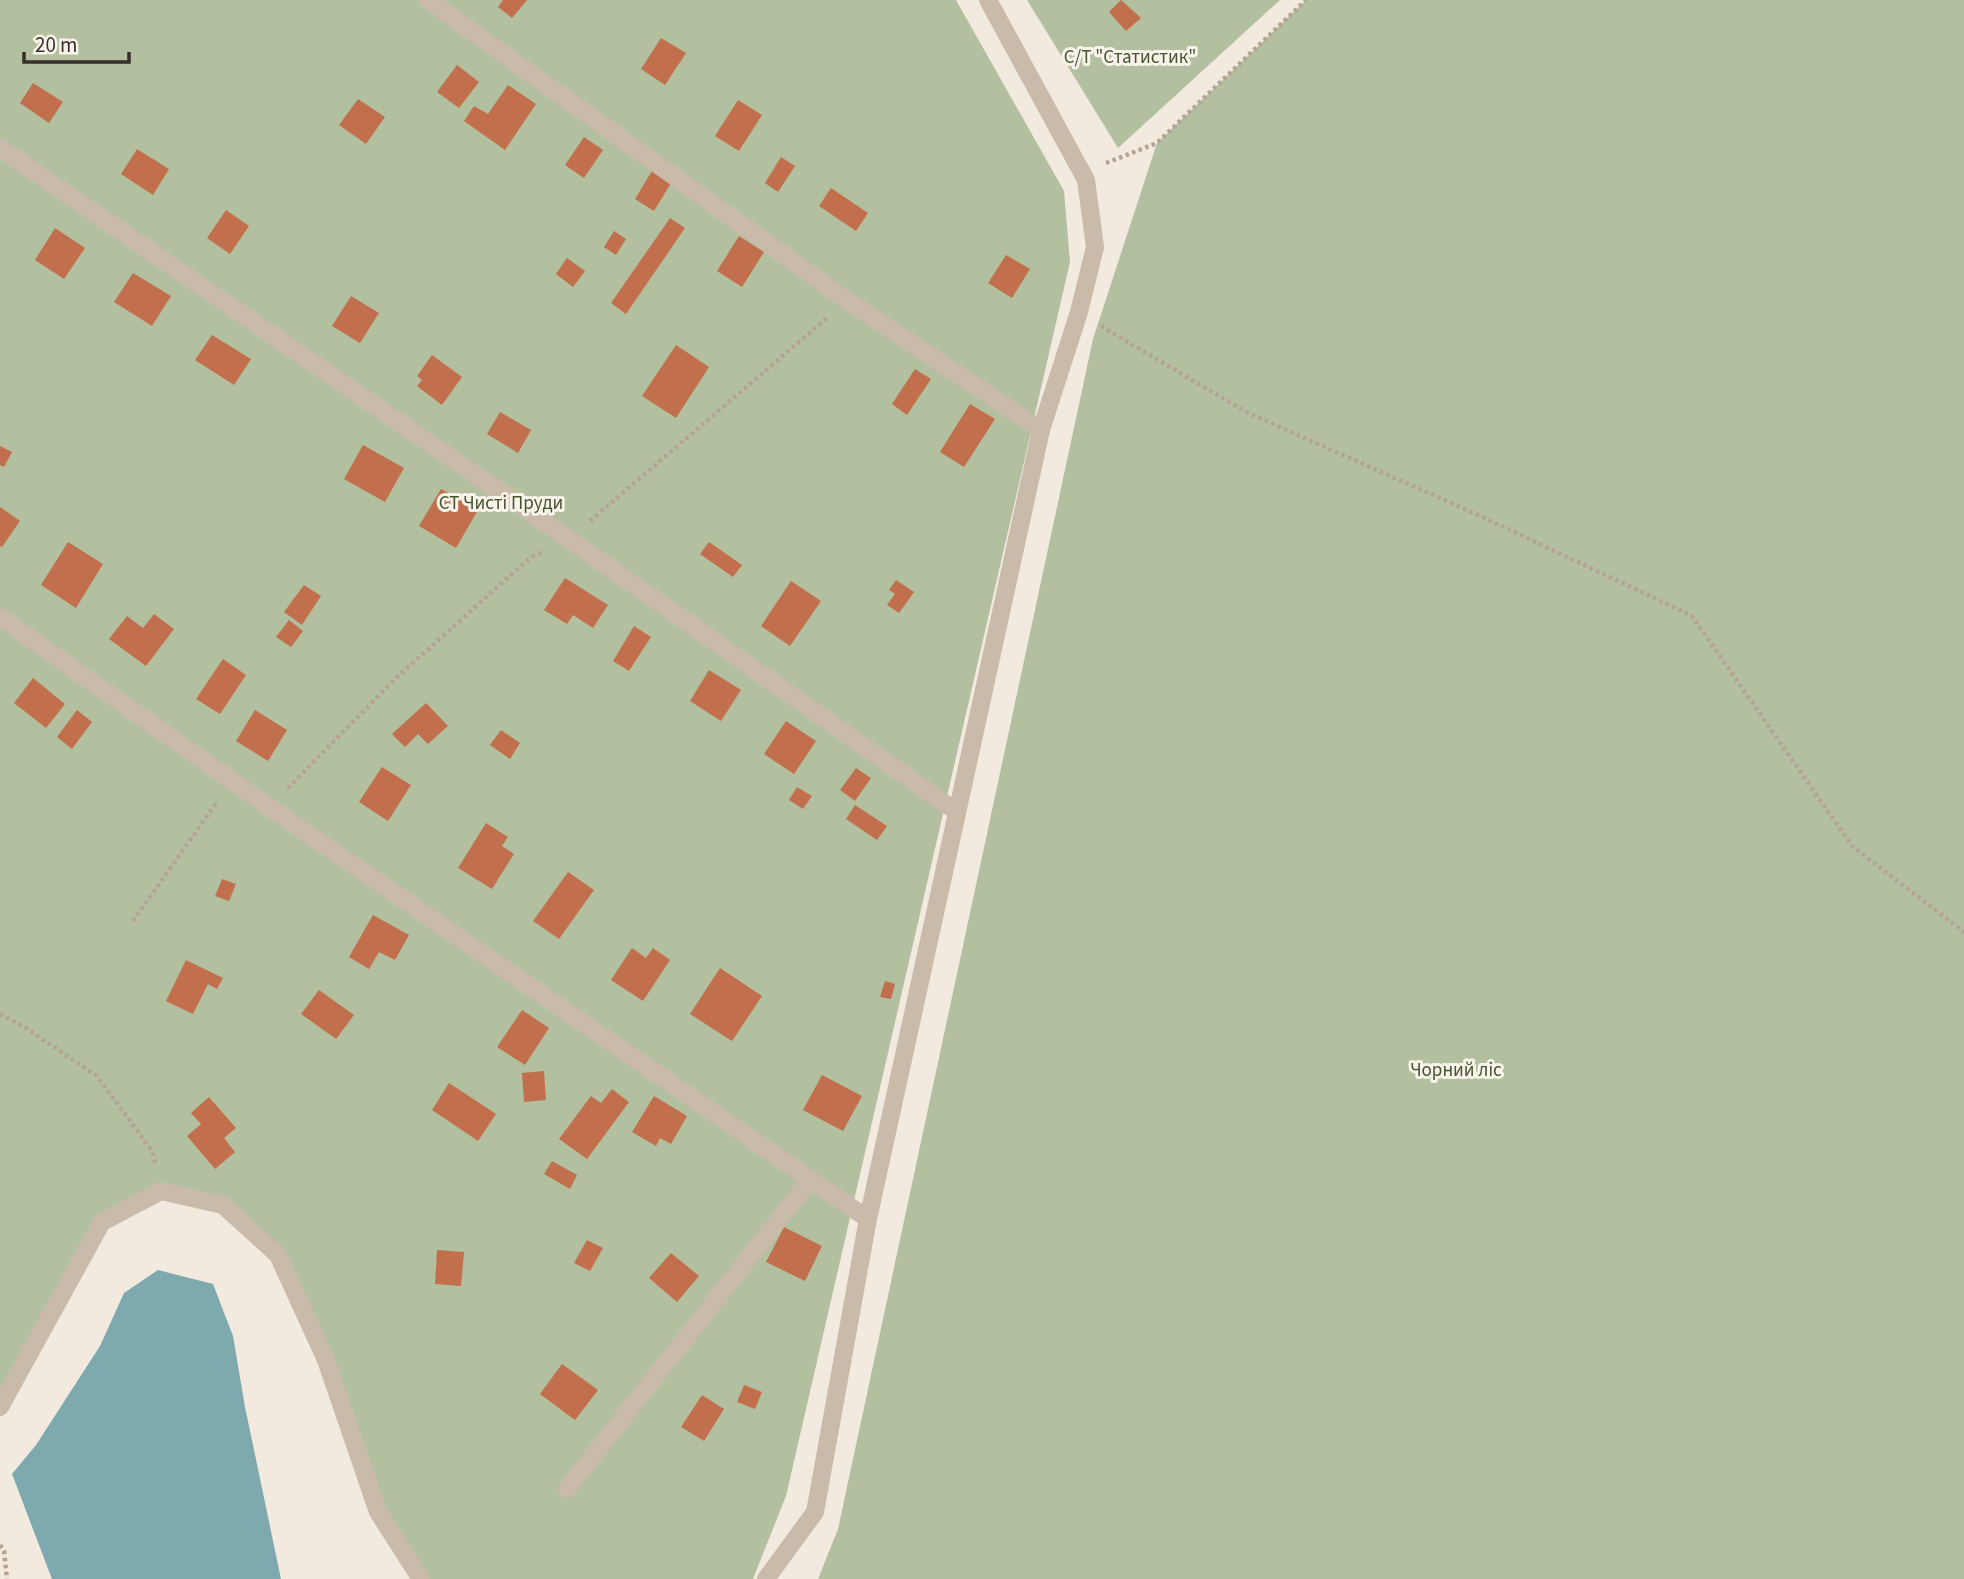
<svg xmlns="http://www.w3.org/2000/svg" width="1964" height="1579" font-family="'Source Sans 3',sans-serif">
	<rect width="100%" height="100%" fill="#f2eade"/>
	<g fill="#b3c09f">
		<path d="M0,0H956L1064,191L1070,262L786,1496L753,1579H421L378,1512L278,1255L223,1205L161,1191L102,1222L0,1407Z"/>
		<path d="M1027,0H1280L1118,148Z"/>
		<path d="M1306,0H1964V1579H818L838,1529L1093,339L1157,143Z"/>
	</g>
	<path fill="#7ea9ae" d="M158,1270L213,1284L233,1336L245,1407L281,1579H52L12,1474L36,1445L100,1346L124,1293Z"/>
	<g fill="#c16f4d">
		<path d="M503,0H527L512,18L498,7Z"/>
		<path d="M1121,0L1141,18L1126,31L1109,12Z"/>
		<path d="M661,38L686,53L665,85L641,69Z"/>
		<path d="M457,65L479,82L459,108L437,92Z"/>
		<path d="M33,83L63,102L49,123L20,103Z"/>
		<path d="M508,85L536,104L505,150L464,121L474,106L488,114Z"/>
		<path d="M358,99L385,117L366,144L339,125Z"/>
		<path d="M738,100L762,115L739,151L715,136Z"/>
		<path d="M584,137L603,150L584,178L565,165Z"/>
		<path d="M137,149L169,169L153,195L121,174Z"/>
		<path d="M781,157L795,166L778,192L765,183Z"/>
		<path d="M652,171L671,183L654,211L635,199Z"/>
		<path d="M831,188L868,213L856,231L819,206Z"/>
		<path d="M226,210L249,226L230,254L207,238Z"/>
		<path d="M670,218L685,228L626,314L611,303Z"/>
		<path d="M55,228L85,248L64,279L35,260Z"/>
		<path d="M614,231L626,239L616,255L604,247Z"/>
		<path d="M739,236L764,252L742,287L717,271Z"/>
		<path d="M1006,255L1030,269L1012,298L988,283Z"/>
		<path d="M567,258L585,271L573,287L556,274Z"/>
		<path d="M133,273L171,296L152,326L114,302Z"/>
		<path d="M351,296L379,313L360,343L332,326Z"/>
		<path d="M212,335L251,359L234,385L195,360Z"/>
		<path d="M676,345L709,367L676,418L642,396Z"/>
		<path d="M432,355L462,377L442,405L417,386L422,380L417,376Z"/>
		<path d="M915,369L931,379L907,415L892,404Z"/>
		<path d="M970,404L995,419L964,467L940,452Z"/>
		<path d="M500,412L531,430L518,453L487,434Z"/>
		<path d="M363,445L404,468L385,502L344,479Z"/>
		<path d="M0,446L12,452L4,467L0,465Z"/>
		<path d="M441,489L478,510L456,548L419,526Z"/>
		<path d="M0,507L20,521L2,547L0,546Z"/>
		<path d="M68,542L103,564L76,608L41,585Z"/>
		<path d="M709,542L742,565L733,577L700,554Z"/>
		<path d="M565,578L608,605L593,628L573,615L567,624L544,610Z"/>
		<path d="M896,580L914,592L899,613L887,605L895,594L889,590Z"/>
		<path d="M791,581L821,601L790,646L761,626Z"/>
		<path d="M304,585L321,596L302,625L284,612Z"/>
		<path d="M154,614L174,629L146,666L109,639L127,616L143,628Z"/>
		<path d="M289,620L303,631L291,647L276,637Z"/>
		<path d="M634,626L651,637L629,671L613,661Z"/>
		<path d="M223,659L246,675L220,714L196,699Z"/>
		<path d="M709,670L741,690L721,721L690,701Z"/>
		<path d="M33,678L65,704L46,728L14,703Z"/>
		<path d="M426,703L448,726L428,744L418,734L405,747L392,734Z"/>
		<path d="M77,710L92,722L72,749L57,737Z"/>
		<path d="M255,710L287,730L268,761L236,741Z"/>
		<path d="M786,721L816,741L794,774L764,754Z"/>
		<path d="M501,730L520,743L510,759L490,745Z"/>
		<path d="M382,767L411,785L388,821L359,802Z"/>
		<path d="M856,768L871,778L855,801L840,790Z"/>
		<path d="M797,787L812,796L803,809L789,800Z"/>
		<path d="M855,805L887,826L877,840L846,819Z"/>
		<path d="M486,823L508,837L502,846L514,854L492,889L458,868Z"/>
		<path d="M568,872L594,890L559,939L533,921Z"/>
		<path d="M222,879L236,884L229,901L215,896Z"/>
		<path d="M373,915L409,935L395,960L379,952L369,969L349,957Z"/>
		<path d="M632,948L646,958L653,948L670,960L643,1001L611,980Z"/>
		<path d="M186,960L223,978L217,989L208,984L193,1014L166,1001Z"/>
		<path d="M720,968L762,996L732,1041L690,1014Z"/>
		<path d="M885,981L895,984L891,999L880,997Z"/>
		<path d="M319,990L354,1015L336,1039L301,1014Z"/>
		<path d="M522,1010L549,1028L525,1065L497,1047Z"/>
		<path d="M544,1071L546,1100L524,1102L522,1073Z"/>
		<path d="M822,1075L862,1096L843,1131L803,1110Z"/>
		<path d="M449,1083L496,1114L478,1141L432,1110Z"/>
		<path d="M612,1089L629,1102L587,1159L559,1139L591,1096L601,1103Z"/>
		<path d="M654,1096L687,1116L671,1144L660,1138L656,1146L632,1132Z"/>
		<path d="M209,1097L236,1128L224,1138L235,1152L215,1169L187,1136L201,1124L191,1113Z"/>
		<path d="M552,1161L577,1175L570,1189L544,1174Z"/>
		<path d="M784,1227L822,1246L805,1281L766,1262Z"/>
		<path d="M587,1240L603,1248L590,1271L574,1263Z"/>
		<path d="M437,1250L464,1252L461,1286L435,1284Z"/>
		<path d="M671,1253L699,1276L677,1302L649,1278Z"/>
		<path d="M562,1364L598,1390L575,1420L540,1394Z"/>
		<path d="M744,1385L762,1392L755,1409L737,1402Z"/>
		<path d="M702,1395L724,1409L704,1441L681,1427Z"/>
	</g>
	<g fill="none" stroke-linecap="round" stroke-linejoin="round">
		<g stroke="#b5a495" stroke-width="4.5" stroke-dasharray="3.5 3.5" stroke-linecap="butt">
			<path d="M1106,163L1157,143L1306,0"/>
			<path d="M1101,326L1246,412L1487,519L1692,616L1852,846L1964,932"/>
			<path d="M590,521L828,317"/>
			<path d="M288,788L396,678L531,557L542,552"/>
			<path d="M133,921L217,802"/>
			<path d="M0,1014L26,1028L97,1076L152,1151L156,1166"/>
			<path d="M0,1545L4,1551L7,1579"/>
		</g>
		<g stroke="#cabaaa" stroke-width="18">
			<path d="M428,0L848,301L1041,430"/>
			<path d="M0,148L569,539L957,812"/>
			<path d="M0,617L269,807L868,1219"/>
			<path d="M0,1407L102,1222L161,1191L223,1205L278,1255L326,1360L378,1512L421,1579"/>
			<path d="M567,1489L810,1180"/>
			<path d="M766,1579L815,1512L868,1219L1041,430L1079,312L1095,247L1086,180L988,0"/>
		</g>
	</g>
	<g text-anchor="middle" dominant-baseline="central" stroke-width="6" stroke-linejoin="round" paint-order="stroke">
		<g font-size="19" fill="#45552e" stroke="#f9f3eb">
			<text x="1130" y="57">С/Т "Статистик"</text>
			<text x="501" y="503">СТ Чисті Пруди</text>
			<text x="1456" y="1070">Чорний ліс</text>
		</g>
	</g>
	<path d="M24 52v10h105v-10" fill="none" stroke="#372f2a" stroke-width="3.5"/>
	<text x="35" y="52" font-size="21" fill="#372f2a" stroke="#f9f3eb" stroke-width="5" paint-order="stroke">20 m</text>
</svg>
